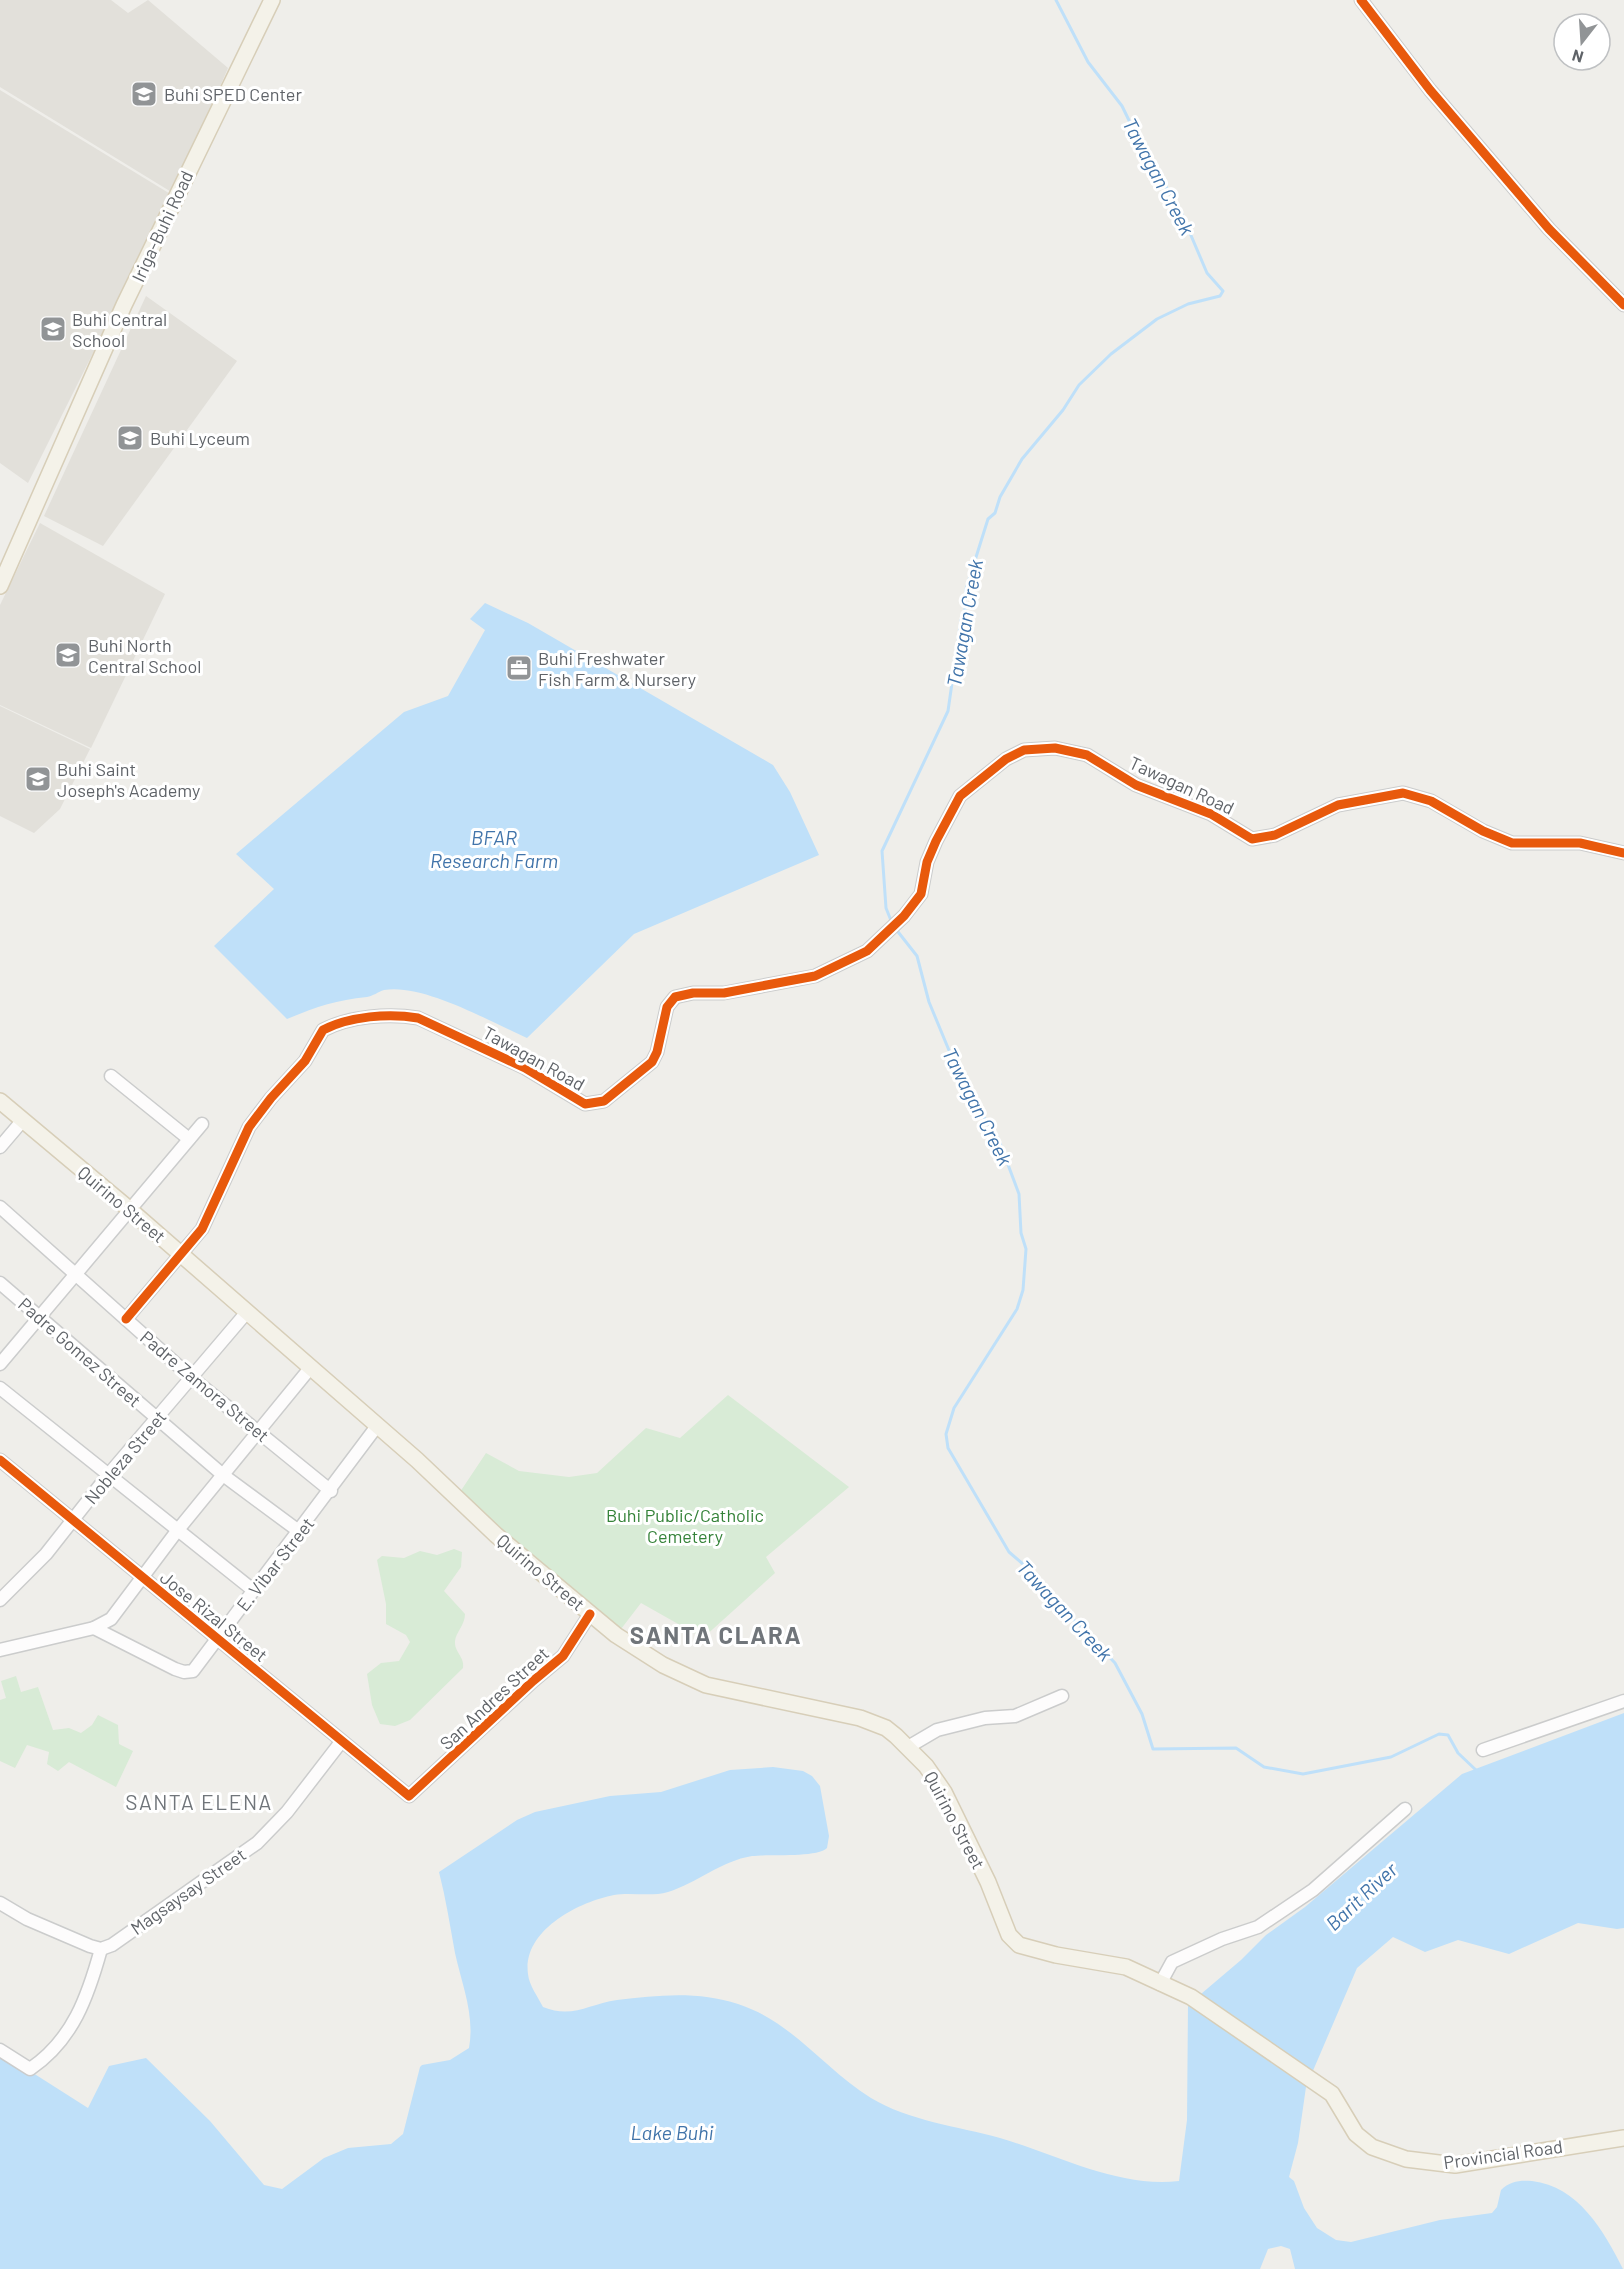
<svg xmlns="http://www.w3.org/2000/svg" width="1624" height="2269" font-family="Barlow,sans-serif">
	<rect width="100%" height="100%" fill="#efeeea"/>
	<g fill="#e2e0da">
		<path d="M0,0H111L128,13L148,0L228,68L173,193L0,87Z"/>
		<path d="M0,90L172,195L28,483L0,463Z"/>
		<path d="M146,296L237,361L103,546L44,516Z"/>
		<path d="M40,523L165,594L91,748L0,705V605Z"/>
		<path d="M0,706L90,749L60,809L34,833L0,816Z"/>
	</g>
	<g fill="#d8ebd6">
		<path d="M728,1395L849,1487L766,1557L775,1573L703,1638L641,1603L621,1629L531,1560L458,1495L486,1453L519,1471L569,1477L597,1473L646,1428L680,1438Z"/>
		<path d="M454,1549L462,1552L461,1567L444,1591L465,1614C465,1625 456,1632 455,1641C454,1652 465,1657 463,1668L410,1720L395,1726L380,1724L372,1705L367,1674L381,1663L399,1661L410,1642L406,1635L386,1624V1604L377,1560L382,1556L404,1558L420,1551L437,1555Z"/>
		<path d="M16,1676L21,1692L38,1687L53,1730L69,1728L81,1733L92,1725L98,1715L118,1725L119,1744L133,1751L116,1787L69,1762L58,1771L47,1764L49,1752L27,1745L15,1768L0,1761V1700L6,1698L1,1681Z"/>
	</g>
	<g fill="#bfe0f9">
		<path d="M485,603L528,623L773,765L790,792L819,855L634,934L527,1038C491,1022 423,983 384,990C378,992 373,996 367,997C336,1000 316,1007 287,1019L214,946L274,889L236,854L404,712L448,696L485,630L470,619Z"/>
		<path d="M1624,1713V1928L1617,1929L1578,1923L1509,1954L1458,1940L1425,1952L1393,1937L1357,1968L1306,2087L1298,2143L1289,2177L1294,2181L1304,2208L1317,2228L1336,2240L1351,2242L1440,2220L1492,2213L1497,2207L1501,2190C1510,2181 1520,2180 1532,2181C1578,2186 1604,2231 1623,2269H1295L1290,2249L1281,2246L1268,2249L1260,2269H0V2052L88,2108L109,2066L146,2058L210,2121L264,2185L282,2189L324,2158L348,2148L391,2144L403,2134L420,2067L422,2065L450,2060L469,2048C475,2015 462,1985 455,1953C450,1926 446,1899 439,1872L517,1820L535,1812L610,1796L661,1792L730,1770L773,1767L803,1771L812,1776L820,1786L829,1836L827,1848C817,1858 768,1854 752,1856C721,1861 697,1883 668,1892C651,1897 631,1892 614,1895C578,1902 522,1931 528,1974C529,1985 538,1997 543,2007C572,2019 589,2004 617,2000C658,1995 699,1991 738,2004C793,2022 823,2068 871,2098C909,2121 957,2126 1000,2138C1058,2155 1118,2188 1179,2181L1187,2120L1188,2005L1241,1960L1266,1935L1305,1907L1462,1774Z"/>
	</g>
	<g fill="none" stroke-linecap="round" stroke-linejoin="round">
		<g stroke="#bfe0f9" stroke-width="3">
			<path d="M892,923L886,908L882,851L948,711L961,620L965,611L966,589L988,519L995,513L1000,497L1022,459L1063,410L1079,385L1111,354L1157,319L1188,304L1220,296L1223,291L1207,273L1181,212L1139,141L1122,106L1088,62L1056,0"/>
			<path d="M895,928L917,956L929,1002L965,1089L998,1138L1019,1194L1021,1233L1026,1249L1023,1290L1017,1309L954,1408L946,1434L948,1448L1009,1552L1039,1578L1049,1600L1069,1615L1115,1663L1142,1714L1153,1749L1236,1748L1264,1767L1303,1774L1391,1757L1439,1734L1448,1735L1458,1753L1477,1771"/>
		</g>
		<g stroke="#cbcccc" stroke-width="15">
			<g id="minor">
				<path d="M1361,0L1430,90L1549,229L1624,305"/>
				<path d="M111,1076L189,1139"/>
				<path d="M0,1147L23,1120"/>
				<path d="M0,1207L192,1378L331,1491"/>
				<path d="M0,1283L223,1475L300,1532"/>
				<path d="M126,1319L202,1229L249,1127L271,1098L305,1061L323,1030C350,1016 389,1013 418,1018L525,1068L585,1104L604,1101L652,1062L657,1052L667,1007L675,997L693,993H724L815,976L867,951L904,916L921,894L927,862L936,841L960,796L1006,759L1024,750L1055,748L1087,755L1136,785L1211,814L1252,839L1275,835L1338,805L1403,793L1431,801L1483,831L1512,843H1580L1624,853"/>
				<path d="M0,1364L202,1124"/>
				<path d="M0,1388L253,1590"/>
				<path d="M0,1460L409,1796L533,1681L563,1656L590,1614"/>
				<path d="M0,1600L46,1554L109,1474L247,1312"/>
				<path d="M94,1628L175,1669L184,1672L193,1671L377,1426"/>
				<path d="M0,1650L94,1628L111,1619L177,1531L311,1367"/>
				<path d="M908,1747L937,1730L985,1718L1015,1716L1062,1696"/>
				<path d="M1483,1750L1624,1701"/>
				<path d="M0,1903L27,1919L90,1946L101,1949L112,1945L257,1843L287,1812L341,1742"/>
				<path d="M1160,1984L1172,1962L1222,1939L1258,1927L1313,1890L1405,1809"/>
				<path d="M0,2050L30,2069C73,2040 88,1996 101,1949"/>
			</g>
		</g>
		<g stroke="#d7ceb8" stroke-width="18">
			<g id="major">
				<path d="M0,586L124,305L272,0"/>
				<path d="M0,1101L129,1209L417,1460L496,1535L616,1635L663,1665L706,1685L860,1718L886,1728L896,1736L926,1766L944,1792L988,1882L1009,1935L1019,1945L1056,1955L1126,1967L1191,1997L1332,2094L1356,2134L1372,2147L1406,2159L1455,2165L1624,2138"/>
			</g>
		</g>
		<use href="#minor" stroke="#fdfcfc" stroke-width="12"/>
		<use href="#major" stroke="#f4f2e9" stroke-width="15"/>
		<g stroke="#fff" stroke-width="13">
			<g id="cycleway">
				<path d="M1361,0L1430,90L1549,229L1624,305"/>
				<path d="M126,1319L202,1229L249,1127L271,1098L305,1061L323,1030C350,1016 389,1013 418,1018L525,1068L585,1104L604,1101L652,1062L657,1052L667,1007L675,997L693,993H724L815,976L867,951L904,916L921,894L927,862L936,841L960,796L1006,759L1024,750L1055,748L1087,755L1136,785L1211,814L1252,839L1275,835L1338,805L1403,793L1431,801L1483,831L1512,843H1580L1624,853"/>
				<path d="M0,1460L409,1796L533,1681L563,1656L590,1614"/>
			</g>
		</g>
		<use href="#cycleway" stroke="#e8590c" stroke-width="9"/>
	</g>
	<defs>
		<g id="school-square" transform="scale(1.35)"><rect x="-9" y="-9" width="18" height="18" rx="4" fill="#919496" stroke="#fff"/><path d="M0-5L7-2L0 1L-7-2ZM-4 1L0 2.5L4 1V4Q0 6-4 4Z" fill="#fff"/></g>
		<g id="university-square" transform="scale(1.35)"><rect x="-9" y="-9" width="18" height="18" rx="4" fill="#919496" stroke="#fff"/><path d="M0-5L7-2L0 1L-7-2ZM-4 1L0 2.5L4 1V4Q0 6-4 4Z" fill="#fff"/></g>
		<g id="office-square" transform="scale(1.35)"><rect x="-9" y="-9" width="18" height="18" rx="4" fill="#919496" stroke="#fff"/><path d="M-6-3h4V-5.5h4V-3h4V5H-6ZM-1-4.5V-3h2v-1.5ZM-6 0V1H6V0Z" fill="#fff"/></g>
	</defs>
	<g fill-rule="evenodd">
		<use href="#school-square" x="144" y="94"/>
		<use href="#school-square" x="53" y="329"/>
		<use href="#university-square" x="130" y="438"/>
		<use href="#school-square" x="68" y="655"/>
		<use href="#office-square" x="519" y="668"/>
		<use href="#school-square" x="38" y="779"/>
	</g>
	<g text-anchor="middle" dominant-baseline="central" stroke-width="6" stroke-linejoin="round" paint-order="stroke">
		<g font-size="18" fill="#5f6368" stroke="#fff" text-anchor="start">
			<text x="164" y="94">Buhi SPED Center</text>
			<text x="72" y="319">Buhi Central<tspan x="72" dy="21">School</tspan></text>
			<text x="150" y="438">Buhi Lyceum</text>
			<text x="88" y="645">Buhi North<tspan x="88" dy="21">Central School</tspan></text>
			<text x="538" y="658">Buhi Freshwater<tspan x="538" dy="21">Fish Farm &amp; Nursery</tspan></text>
			<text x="57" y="769">Buhi Saint<tspan x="57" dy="21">Joseph's Academy</tspan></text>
		</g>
		<g font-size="18" fill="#5f6368" stroke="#fff">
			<text transform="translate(162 226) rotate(-65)">Iriga-Buhi Road</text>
			<text transform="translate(1182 785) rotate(25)">Tawagan Road</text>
			<text transform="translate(534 1058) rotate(29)">Tawagan Road</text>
			<text transform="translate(122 1204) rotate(40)">Quirino Street</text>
			<text transform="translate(80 1352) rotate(41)">Padre Gomez Street</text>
			<text transform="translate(205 1386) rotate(40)">Padre Zamora Street</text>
			<text transform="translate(125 1457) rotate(-50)">Nobleza Street</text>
			<text transform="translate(275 1564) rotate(-52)">E. Vibar Street</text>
			<text transform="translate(541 1572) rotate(40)">Quirino Street</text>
			<text transform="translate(214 1616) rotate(39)">Jose Rizal Street</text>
			<text transform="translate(494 1698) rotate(-43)">San Andres Street</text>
			<text transform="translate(955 1820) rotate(62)">Quirino Street</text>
			<text transform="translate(188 1891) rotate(-35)">Magsaysay Street</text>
			<text transform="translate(1503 2154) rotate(-8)">Provincial Road</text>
		</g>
		<g font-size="18" fill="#348238" stroke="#fff">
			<text x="685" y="1515">Buhi Public/Catholic<tspan x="685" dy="21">Cemetery</tspan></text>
		</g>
		<g font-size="20" font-style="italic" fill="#4174aa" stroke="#fff">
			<text transform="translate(1159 176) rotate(62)">Tawagan Creek</text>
			<text transform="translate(964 623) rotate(-80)">Tawagan Creek</text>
			<text x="494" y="837">BFAR<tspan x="494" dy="23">Research Farm</tspan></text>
			<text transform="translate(978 1106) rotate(63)">Tawagan Creek</text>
			<text transform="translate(1065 1610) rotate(47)">Tawagan Creek</text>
			<text transform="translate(1361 1896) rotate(-43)">Barit River</text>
			<text x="672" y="2132">Lake Buhi</text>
		</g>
		<g font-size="21" letter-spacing="1.5" fill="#70757a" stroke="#fff">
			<text x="199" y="1801">SANTA ELENA</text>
		</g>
		<g font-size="24" font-weight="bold" letter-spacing="1.5" fill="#70757a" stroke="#fff">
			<text x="716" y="1634">SANTA CLARA</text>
		</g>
	</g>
	<g transform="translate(1582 42) rotate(197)"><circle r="28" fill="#ffffff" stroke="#bfc1c3" stroke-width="1.5"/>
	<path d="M0-4.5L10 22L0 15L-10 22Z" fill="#919496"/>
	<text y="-9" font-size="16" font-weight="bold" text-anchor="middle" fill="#5f6368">N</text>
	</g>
</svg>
